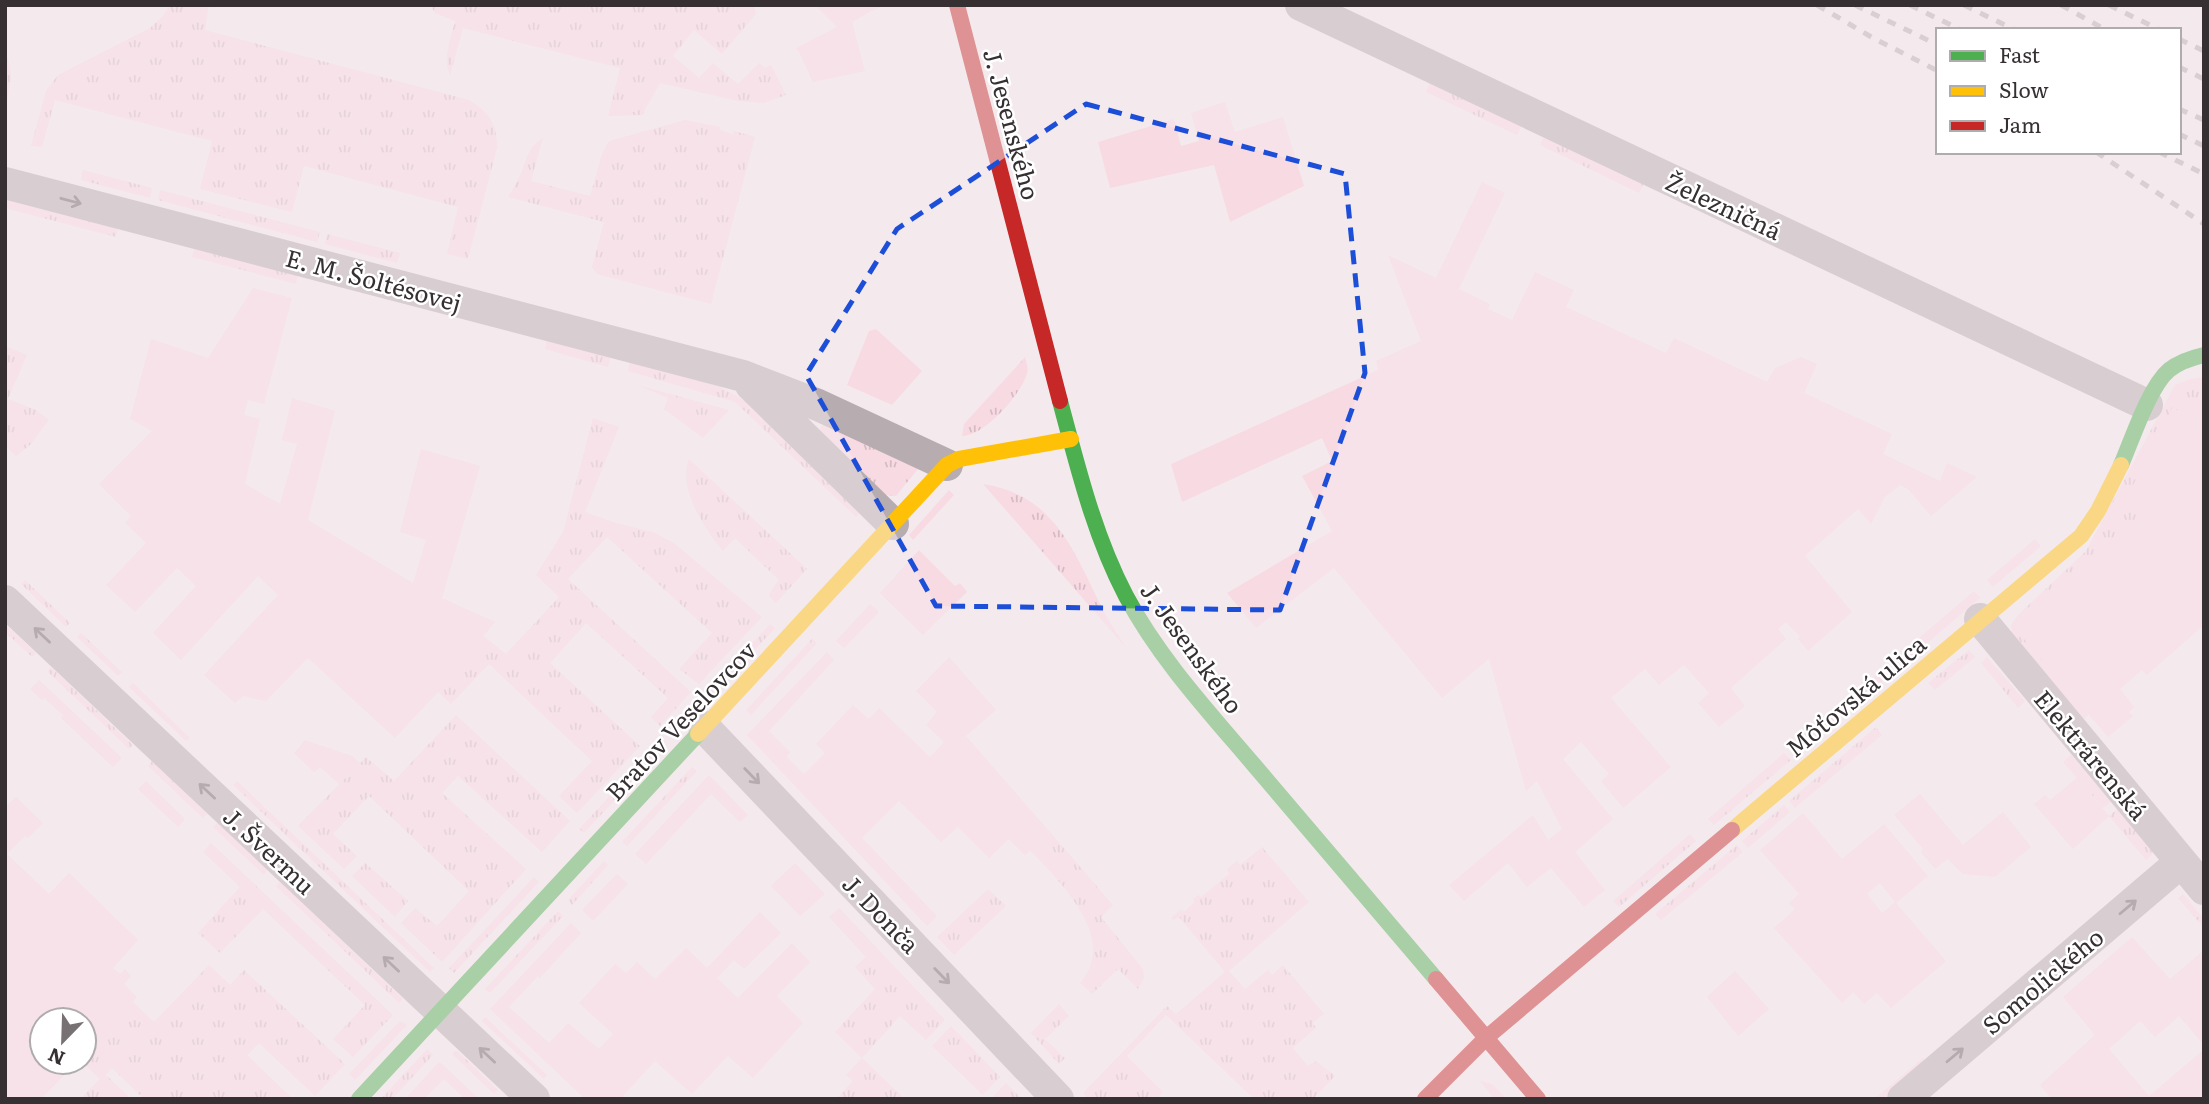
<svg xmlns="http://www.w3.org/2000/svg" width="2209" height="1104" font-family="Literata,serif">
	<defs>
		<pattern id="grass-tufts" width="24" height="20" patternUnits="userSpaceOnUse" patternTransform="scale(1.75)"><rect width="24" height="20" fill="#f8dae3"/><path d="M3 7l-1-3M5 7V3M7 7l1-3M15 17l-1-3M17 17v-4M19 17l1-3" fill="none" stroke="#d5bbc3"/></pattern>
	</defs>
	<rect width="100%" height="100%" fill="#f4eaed"/>
	<g fill="url(#grass-tufts)">
		<path d="M170,5H209L205,30L469,100C490,113 497,124 497,148L468,259L447,254L458,207L304,166L292,212L200,189L212,141L55,100L42,147L31,146L46,91L58,75L150,28L163,16Z"/>
		<path d="M430,5H754L756,14L722,54L694,30L673,56L699,78L713,63L738,84L759,63L765,68L771,65L786,95L764,103L738,101L660,83L642,115L608,116L620,68L463,28L450,75C442,58 451,39 455,21L435,13Z"/>
		<path d="M5,52C15,71 10,88 5,108Z"/>
		<path d="M1431,81L1523,123L1517,135L1426,92Z"/>
		<path d="M685,120L720,127V130L733,134L734,131L755,137L711,304L597,274L592,267L604,222L508,197C513,189 518,180 522,171C528,155 528,148 543,138L531,181L590,196L602,154L609,141Z"/>
		<path d="M1544,136L1644,183L1639,193L1540,145Z"/>
		<path d="M83,170L152,188L150,198L81,180Z"/>
		<path d="M160,190L320,232L317,242L158,200Z"/>
		<path d="M5,198L118,228L116,237L5,208Z"/>
		<path d="M327,234L400,253L397,263L325,244Z"/>
		<path d="M195,247L298,274L296,284L192,257Z"/>
		<path d="M547,339L611,356L608,367L545,349Z"/>
		<path d="M5,346L27,355L8,399L36,410L49,420L30,445L16,456L5,446Z"/>
		<path d="M1025,357C1026,362 1029,368 1027,373C1022,394 984,436 962,436L964,424Z"/>
		<path d="M630,360L718,386L742,399L859,513L856,517L735,402L628,371Z"/>
		<path d="M2204,377V423L2172,408L2152,517L2019,632L2089,714L2084,719L2013,637L2011,625L2018,615L2086,551L2175,385L2190,379Z"/>
		<path d="M637,385L729,410L703,438L664,409L668,398Z"/>
		<path d="M593,418L619,427L585,512L616,523L653,532L674,543L762,617L699,684L679,669L712,633L607,537L568,579L691,692L660,726L651,717L668,698L586,623L550,663L640,746L577,813L559,796L592,761L489,664L451,704L438,692L483,636L506,654L559,597L536,575L563,532Z"/>
		<path d="M822,425L915,466L918,469L896,496L885,495L822,432L820,428Z"/>
		<path d="M689,459L807,569L776,603L769,596L772,589L779,580L735,538L723,551C705,530 677,487 689,459Z"/>
		<path d="M983,484C1056,495 1075,554 1104,612C1111,624 1119,637 1127,649Z"/>
		<path d="M949,490L954,495L913,540L909,535Z"/>
		<path d="M2035,539L2041,546L1993,587L1987,580Z"/>
		<path d="M25,580L70,623L66,627L21,584Z"/>
		<path d="M1974,591L1980,598L1897,669L1891,662Z"/>
		<path d="M5,624L36,653L32,657L5,632Z"/>
		<path d="M770,624L775,628L712,696L707,692Z"/>
		<path d="M81,633L122,672L118,676L77,637Z"/>
		<path d="M812,639L817,643L751,715L746,710Z"/>
		<path d="M1969,650L1975,657L1935,690L1928,683Z"/>
		<path d="M1987,657L2025,701L2018,708L1981,663Z"/>
		<path d="M51,667L133,745L129,749L47,671Z"/>
		<path d="M1880,672L1885,679L1803,749L1797,743Z"/>
		<path d="M133,683L190,738L186,741L129,687Z"/>
		<path d="M456,715L570,821L542,852L458,776L442,793L526,869L442,962L401,923L415,908L437,926L469,891L369,796L333,834L357,856L344,869L298,826L366,757L394,781Z"/>
		<path d="M1876,727L1882,735L1795,808L1789,801Z"/>
		<path d="M1784,753L1791,760L1714,825L1708,819Z"/>
		<path d="M649,754L653,759L584,833L579,829Z"/>
		<path d="M2071,755L2111,802L2103,808L2063,762Z"/>
		<path d="M152,761L207,814L203,818L148,766Z"/>
		<path d="M692,767L697,771L627,846L622,842Z"/>
		<path d="M237,781L434,968L430,972L233,785Z"/>
		<path d="M1784,805L1790,812L1748,848L1742,841Z"/>
		<path d="M2117,809L2154,853L2146,860L2109,816Z"/>
		<path d="M217,823L267,870L264,875L213,827Z"/>
		<path d="M1050,832L1113,905L1101,917L1143,969L1144,978L1138,989L1118,969L1092,994L1080,983C1120,939 1059,881 1030,850Z"/>
		<path d="M1690,834L1696,841L1619,907L1613,901Z"/>
		<path d="M1737,845L1743,852L1661,920L1655,914Z"/>
		<path d="M1262,847L1309,902L1229,971L1245,989L1268,970L1272,975L1283,965L1324,1014L1313,1023L1316,1028L1293,1048L1308,1066L1316,1061L1335,1076L1313,1099H1254L1166,1015L1127,1056L1163,1092L1157,1099H1089L1083,1093L1167,1006L1176,1014L1225,972L1179,917L1173,920L1171,918L1180,910L1185,911L1195,902L1193,899L1198,895L1201,897L1229,874L1227,869L1237,861L1240,865Z"/>
		<path d="M604,861L608,865L572,905L568,900Z"/>
		<path d="M365,863L408,901L395,917L352,876Z"/>
		<path d="M534,877L539,882L454,973L449,968Z"/>
		<path d="M248,878L393,1015L353,1057L333,1039L365,1005L263,909L220,953L198,933Z"/>
		<path d="M280,882L403,999L399,1003L276,886Z"/>
		<path d="M988,889L1006,906L954,955L937,937Z"/>
		<path d="M2183,894L2204,919V928L2178,898Z"/>
		<path d="M558,911L563,916L490,993L485,989Z"/>
		<path d="M876,947L945,1020L926,1040L900,1016L862,1058L905,1099H836L853,1081L846,1075L862,1058L835,1032L875,989L855,967Z"/>
		<path d="M209,965L230,985L244,970L345,1064L315,1096L259,1043L247,1055L293,1099H144L112,1068L106,1075L129,1097L127,1099H80L100,1079L82,1062H84V1055L132,1001L154,1022Z"/>
		<path d="M1059,1004L1069,1016L1045,1039L1065,1058L1059,1064L1031,1033Z"/>
		<path d="M485,1017L547,1075L544,1079L482,1021Z"/>
		<path d="M400,1021L407,1025L355,1080L349,1074Z"/>
		<path d="M951,1026L1000,1077L983,1095L932,1046Z"/>
		<path d="M427,1049L433,1055L392,1099H381Z"/>
		<path d="M456,1050L498,1090L494,1094L452,1054Z"/>
		<path d="M1923,1058L1926,1062L1883,1099H1874Z"/>
		<path d="M1480,1081L1492,1084L1507,1099H1494Z"/>
		<path d="M1006,1083L1022,1099H991Z"/>
	</g>
	<g fill="#f8dae3" fill-rule="evenodd">
		<path d="M815,5H887L871,11L852,22L865,71L813,82L799,52L796,48L837,27Z"/>
		<path d="M1225,102L1235,132L1283,117L1304,186L1230,222L1214,165L1110,188L1098,142L1174,119L1181,146L1199,141L1191,113Z"/>
		<path d="M1482,182L1505,193L1459,289L1490,304L1488,309L1512,320L1535,272L1574,290L1566,307L1666,353L1674,338L1767,382L1775,368L1801,357L1817,364L1804,393L1892,434L1883,454L1940,481L1947,463L1977,477L1931,516L1908,489L1900,485L1885,497L1871,524L1858,509L1805,556L1852,612L1808,651L1798,639L1800,636L1786,622L1778,629L1786,639L1731,688L1745,706L1719,727L1698,703L1709,693L1684,665L1659,685L1645,669L1611,698L1671,767L1623,808L1601,781L1609,774L1581,742L1563,759L1613,819L1575,852L1605,890L1584,907L1551,868L1527,887L1508,863L1464,901L1449,885L1533,815L1548,840L1562,829L1537,781L1526,791L1489,659L1442,698L1334,568L1256,628L1227,593L1332,531L1302,476L1332,461L1322,438L1182,502L1171,464L1378,370L1376,361L1421,341L1388,255L1436,278Z"/>
		<path d="M253,288L292,298L264,404L248,400L244,415L260,419L245,484L280,504L297,444L282,440L292,398L335,411L308,520L413,583L426,540L400,532L421,449L480,466L442,598L495,622L438,692L395,738L308,658L266,701L243,696L235,703L204,675L278,595L258,576L181,660L153,633L196,586L177,568L135,612L106,585L146,543L125,523L131,516L99,484L152,431L130,419L151,339L208,358Z"/>
		<path d="M876,329L922,371L892,405L847,385L869,331Z"/>
		<path d="M2172,408L2204,423V625L2147,675L2142,670L2120,689L2134,707L2129,712L2133,716L2108,737L2018,632L2152,517L2129,493Z"/>
		<path d="M919,550L955,586L960,583L967,592L923,635L880,593Z"/>
		<path d="M870,604L879,612L844,648L836,641Z"/>
		<path d="M827,652L834,660L769,731L790,752L787,757L804,774L825,753L816,744L853,705L869,719L879,708L930,757L944,742L926,725L937,712L916,691L949,657L996,710L966,736L1050,832L1025,855L1009,839L989,858L958,827L941,842L899,801L862,838L937,916L927,926L747,735Z"/>
		<path d="M39,680L122,758L113,767L61,718L63,715L44,698L42,700L30,689Z"/>
		<path d="M305,740L352,756L360,763L339,784L320,767L314,772L294,753Z"/>
		<path d="M709,775L748,815L740,822L711,794L646,864L635,854Z"/>
		<path d="M2077,778L2109,816L2073,849L2034,804L2045,795L2050,800Z"/>
		<path d="M146,781L185,819L178,827L138,789Z"/>
		<path d="M1920,794L1963,845L2003,812L2031,847L1995,877L1963,874L1948,859L1935,869L1921,852L1923,849L1894,815Z"/>
		<path d="M16,797L43,823L28,838L25,836L7,854L49,894L69,873L138,940L113,968L120,974L125,969L131,976L124,984L137,997L84,1055V1020H42V1062H77L41,1099H5V807Z"/>
		<path d="M1803,813L1842,859L1884,824L1928,876L1896,903L1946,961L1891,1008L1877,993L1864,1004L1853,992L1842,1003L1774,928L1795,909L1789,903L1799,894L1760,850ZM1880,883L1895,902L1882,913L1867,894Z"/>
		<path d="M211,843L248,878L240,887L203,852Z"/>
		<path d="M795,863L825,894L800,916L771,886Z"/>
		<path d="M617,874L628,884L593,921L582,910Z"/>
		<path d="M839,908L876,947L866,957L829,917Z"/>
		<path d="M760,912L781,933L744,969L734,960L717,978L738,998L792,943L810,962L777,996L803,1023L753,1078L728,1056L692,1094L655,1061L623,1096L625,1099H585L490,1009L571,923L581,933L540,978L538,976L509,1007L549,1043L568,1023L599,1049L613,1034L579,1003L615,964L626,973L637,962L655,979L686,948L707,968Z"/>
		<path d="M2132,937L2170,979L2204,950V1045L2179,1016L2155,1037L2140,1021L2109,1049L2149,1096L2201,1052L2204,1056V1099H2052L2040,1085L2095,1035L2063,997Z"/>
		<path d="M1735,971L1769,1009L1738,1036L1707,997Z"/>
		<path d="M439,1062L442,1064L479,1099H465L444,1079L424,1099H405Z"/>
	</g>
	<g fill="none" stroke-linecap="round" stroke-linejoin="round">
		<g stroke="#b7acb0" stroke-width="32">
			<path d="M1301,5L2147,405"/>
			<path d="M5,183L743,376L818,405L947,465"/>
			<path d="M751,385L893,524"/>
			<path d="M5,601L534,1099"/>
			<path d="M1980,619L2204,889"/>
			<path d="M704,727L1058,1099"/>
			<path d="M1903,1099L2181,862"/>
		</g>
		<g stroke="#4caf50" stroke-width="16">
			<path d="M1060,401C1078,468 1094,535 1126,596C1159,658 1208,711 1254,765C1314,836 1375,907 1436,979"/>
			<path d="M2121,465C2132,440 2149,387 2169,370C2179,362 2191,358 2204,355"/>
			<path d="M359,1099L698,734"/>
		</g>
		<g stroke="#ffc107" stroke-width="16">
			<path d="M698,734L947,465L959,459L1071,439"/>
			<path d="M1732,830L2081,536L2098,511L2121,465"/>
		</g>
		<g stroke="#c62828" stroke-width="16">
			<path d="M957,5L1060,401"/>
			<path d="M1436,979L1538,1099"/>
			<path d="M1425,1099L1486,1038L1732,830"/>
		</g>
		<g stroke="#b8aeb2" stroke-width="5" stroke-dasharray="9 9" stroke-linecap="butt">
			<path d="M1817,5L1873,38L1938,71"/>
			<path d="M1855,5L1938,45"/>
			<path d="M1910,5L1961,30"/>
			<path d="M1964,5L2015,30"/>
			<path d="M2061,5L2106,30"/>
			<path d="M2109,5L2160,30"/>
			<path d="M2179,39L2204,51"/>
			<path d="M2179,67L2204,79"/>
			<path d="M2179,109L2204,120"/>
			<path d="M2179,134L2204,146"/>
			<path d="M2096,152L2204,224"/>
			<path d="M2159,152L2204,174"/>
		</g>
	</g>
	<defs><path id="oneway-shaft" d="M-6 0H5M1.5-3L5.5 0L1.5 3" fill="none" stroke-width="1.6" stroke-linecap="round" stroke-linejoin="round" transform="scale(1.75)"/></defs>
	<g stroke="#6a6264">
		<use href="#oneway-shaft" transform="translate(71 201) rotate(15)"/>
		<use href="#oneway-shaft" transform="translate(42 635) rotate(-137)"/>
		<use href="#oneway-shaft" transform="translate(752 776) rotate(46)"/>
		<use href="#oneway-shaft" transform="translate(207 791) rotate(-137)"/>
		<use href="#oneway-shaft" transform="translate(2128 907) rotate(-40)"/>
		<use href="#oneway-shaft" transform="translate(391 964) rotate(-137)"/>
		<use href="#oneway-shaft" transform="translate(942 976) rotate(46)"/>
		<use href="#oneway-shaft" transform="translate(487 1055) rotate(-137)"/>
		<use href="#oneway-shaft" transform="translate(1955 1055) rotate(-40)"/>
	</g>
	<path d="M0 0H2209V1104H0ZM1086,104L1345,174L1365,373L1280,610L936,606L806,375L897,229Z" fill="#f4eaed" fill-opacity=".55" fill-rule="evenodd"/>
	<path fill="none" stroke="#1d4ed8" stroke-width="5" stroke-dasharray="14 9" stroke-linejoin="round" d="M1086,104L1345,174L1365,373L1280,610L936,606L806,375L897,229Z"/>
	<g text-anchor="middle" dominant-baseline="central" stroke-width="5" stroke-linejoin="round" paint-order="stroke">
		<g font-size="24" fill="#363032" stroke="#fff">
			<text transform="translate(1013 124) rotate(75)">J. Jesenského</text>
			<text transform="translate(1724 205) rotate(25)">Železničná</text>
			<text transform="translate(374 279) rotate(15)">E. M. Šoltésovej</text>
			<text transform="translate(1193 647) rotate(54)">J. Jesenského</text>
			<text transform="translate(1855 695) rotate(-40)">Môťovská ulica</text>
			<text transform="translate(680 720) rotate(-47)">Bratov Veselovcov</text>
			<text transform="translate(2092 754) rotate(50)">Elektrárenská</text>
			<text transform="translate(270 850) rotate(43)">J. Švermu</text>
			<text transform="translate(882 913) rotate(46)">J. Donča</text>
			<text transform="translate(2042 980) rotate(-40)">Somolického</text>
		</g>
	</g>
	<rect width="2209" height="1104" fill="none" stroke="#363032" stroke-width="14"/>
	<rect x="1936" y="28" width="245" height="126" fill="#ffffff" stroke="#afacad" stroke-width="2"/>
	<rect x="1950" y="51" width="35" height="10" fill="#4caf50" stroke="#afacad" stroke-width="2"/>
	<text x="1999" y="63" font-size="21" fill="#363032">Fast</text>
	<rect x="1950" y="86" width="35" height="10" fill="#ffc107" stroke="#afacad" stroke-width="2"/>
	<text x="1999" y="98" font-size="21" fill="#363032">Slow</text>
	<rect x="1950" y="121" width="35" height="10" fill="#c62828" stroke="#afacad" stroke-width="2"/>
	<text x="1999" y="133" font-size="21" fill="#363032">Jam</text>
	<g transform="translate(63 1041) rotate(203)"><circle r="33" fill="#ffffff" stroke="#afacad" stroke-width="2"/>
	<path d="M0-5L12 26L0 18L-12 26Z" fill="#787173"/>
	<text y="-10" font-size="19" font-weight="bold" text-anchor="middle" fill="#363032">N</text>
	</g>
</svg>
